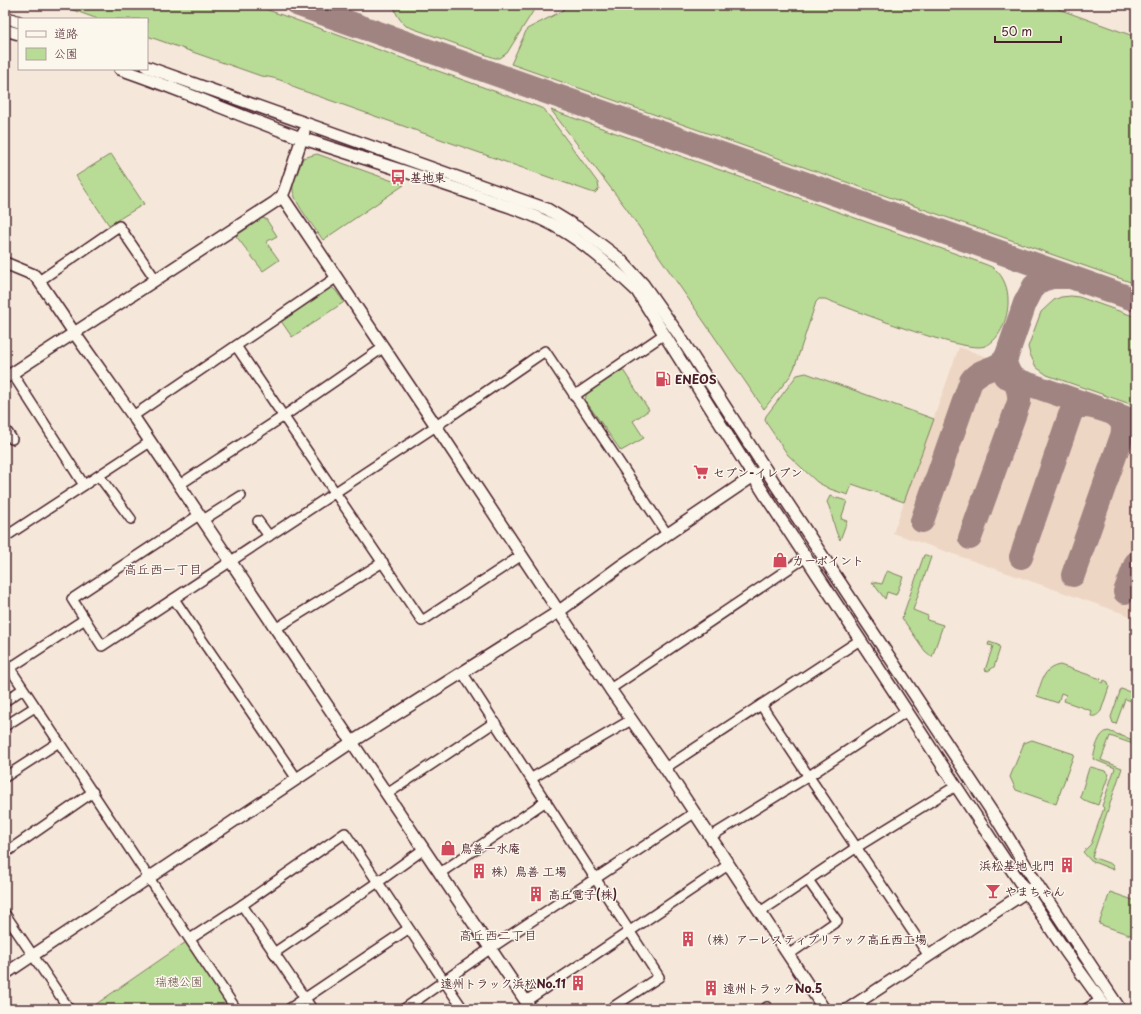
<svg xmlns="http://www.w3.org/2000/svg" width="1141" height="1014" font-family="'Playpen Sans','Klee One',sans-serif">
	<rect width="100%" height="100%" fill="#f5e8da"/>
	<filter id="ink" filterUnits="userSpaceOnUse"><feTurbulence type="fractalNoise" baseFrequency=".025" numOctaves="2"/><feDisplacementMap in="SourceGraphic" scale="8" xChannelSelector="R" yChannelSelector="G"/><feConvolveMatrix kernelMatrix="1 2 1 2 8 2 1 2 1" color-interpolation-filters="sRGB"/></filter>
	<g filter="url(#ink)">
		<path fill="#eed6c4" d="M959,347L1136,410V618L893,533Z"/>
		<g fill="#b8dc96" stroke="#817e60">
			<path d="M59,5H254L544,109L598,183L599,189L595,193L591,192L295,88C287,81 272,77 261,76L147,36V19H98Z"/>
			<path d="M394,5H537L507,53L500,58H495L406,26C400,20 395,14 394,5Z"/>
			<path d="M568,5H1047L1136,37V284L511,64L527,29L562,11Z"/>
			<path d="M551,110L979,262C984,264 991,266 995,269C1004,277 1008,289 1008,299C1009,315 1001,340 985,346C965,354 851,309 825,299H819L816,302L795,366L791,375L764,409L626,208Z"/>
			<path d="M111,154L144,204L109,225L76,176Z"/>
			<path d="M317,154L404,185L323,240C315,228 290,199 293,185C295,176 300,167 303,158Z"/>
			<path d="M262,218L266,219L277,236L266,242L279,260L263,271L236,236Z"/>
			<path d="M333,288L336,291L344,302L292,337L281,321L328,289Z"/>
			<path d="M1071,296L1079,297L1136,317V406L1047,375L1036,367L1030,354L1028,347L1041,312L1054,300L1061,297Z"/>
			<path d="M623,370L649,410L633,421L644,438L621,451L585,400L587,392Z"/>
			<path d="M806,373L934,419L904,502L852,484L848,495L830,489L817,482L788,455L767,424L765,419L766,416L797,375Z"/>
			<path d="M830,496L847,501L841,519L847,521L840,540C833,528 833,514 827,502Z"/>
			<path d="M924,555H926L931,557L913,610L928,616L927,620L943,625L932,657L925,651L902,618Z"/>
			<path d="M887,571L903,577L896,595L887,592L885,599L872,582L882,584Z"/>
			<path d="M989,642L998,645L1000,648L994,667L988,671L985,670L993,646L988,645Z"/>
			<path d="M1060,665L1101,679L1100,682L1103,683L1104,680L1108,682L1109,687L1101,711C1098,715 1095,717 1091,716L1092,711L1064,701L1066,695L1061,693L1058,703L1037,696C1042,681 1043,668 1060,665Z"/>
			<path d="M1121,689L1136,694L1135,702L1125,699L1116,724L1113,723L1111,717Z"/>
			<path d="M1108,731L1136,741V745L1110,736L1101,760L1122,768L1092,857L1111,864L1113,866L1114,870L1091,861L1083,852L1091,844L1104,808L1102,806L1115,768L1093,759C1095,750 1098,733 1108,731Z"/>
			<path d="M1032,740L1074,754L1056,804L1016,790L1010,777L1024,743Z"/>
			<path d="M1091,767L1105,771L1109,774L1098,805L1084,800L1080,797L1089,768Z"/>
			<path d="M1110,892L1136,901V937L1099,924Z"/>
			<path d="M186,942L231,1009H89Z"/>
		</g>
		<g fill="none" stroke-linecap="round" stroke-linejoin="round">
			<g stroke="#a08482" stroke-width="24">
				<path d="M299,5L1136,300"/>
				<path d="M1005,376L1095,407"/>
				<path d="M922,521L971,381C980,367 999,371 1006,357"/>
				<path d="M970,538L1019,402C1021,383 1008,378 1005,361L1025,303L1034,286L1042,280L1052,277H1068"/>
				<path d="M1021,557L1070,415C1071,413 1073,409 1076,408C1086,400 1124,418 1136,422"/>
				<path d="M1073,575L1122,436C1124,426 1123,421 1115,415"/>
				<path d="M1125,592L1136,563"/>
			</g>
			<g stroke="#4a1f2b" stroke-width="12">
				<g id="minor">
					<path d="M39,281L119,226L156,280"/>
					<path d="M236,346L422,621L522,555"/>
					<path d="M12,373L84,485"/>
					<path d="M574,396L663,335"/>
					<path d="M133,416L337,277"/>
					<path d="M5,429L12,439"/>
					<path d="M99,476L131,519"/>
					<path d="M179,485L284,416L384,347"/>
					<path d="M199,515L72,599L102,646L436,426L545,351L667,534"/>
					<path d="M203,520L241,496"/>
					<path d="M258,521L269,536"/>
					<path d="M5,537L150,442"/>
					<path d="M174,599L297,779"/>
					<path d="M275,629L383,562"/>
					<path d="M5,661L236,1009"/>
					<path d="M10,668L85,619"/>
					<path d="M462,672L659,977L610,1009"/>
					<path d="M610,689L806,557"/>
					<path d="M5,701L23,689"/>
					<path d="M761,705L929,956"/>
					<path d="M5,726L35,707"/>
					<path d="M665,768L860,640"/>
					<path d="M5,777L59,742"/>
					<path d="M532,778L631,720"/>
					<path d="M387,794L495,722"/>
					<path d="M710,837L809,776L907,711"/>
					<path d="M5,853L93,792"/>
					<path d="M440,873L546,801"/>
					<path d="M760,912L857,847L956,786"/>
					<path d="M5,914L69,1009"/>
					<path d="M190,939L242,905"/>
					<path d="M274,953L378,882L424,849"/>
					<path d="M788,955L837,921L808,880"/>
					<path d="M526,1001L728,865"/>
					<path d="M289,1009L408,929"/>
					<path d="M312,1009L242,905L345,833L444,981L491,948L694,813"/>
					<path d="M404,1009L444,981L463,1009"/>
					<path d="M764,1009L767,1007L768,1009"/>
					<path d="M1086,1009L1101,1000"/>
				</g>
			</g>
			<g stroke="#4a1f2b" stroke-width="14">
				<g id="tertiary">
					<path d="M5,17L19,22"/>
					<path d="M5,30L19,34"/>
					<path d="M147,67L547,209L583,231L620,259L643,284L677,332L777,487L998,821L1037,884L1120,1009"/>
					<path d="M120,69C182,90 242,117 304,139C362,158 421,176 478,196C506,206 535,214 560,229C589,246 612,268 637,291L765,495L956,786L1066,952L1107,1009"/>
					<path d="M282,196L436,426L610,689L665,768L824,1009"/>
					<path d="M5,263L34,275L39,281L75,334L133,416L531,1009"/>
					<path d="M5,378L275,202L282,196L285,189L304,132"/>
					<path d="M5,974L352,742L558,612L622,565L758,473"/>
					<path d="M848,1009L1032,888"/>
				</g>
			</g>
			<use href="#minor" stroke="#fbf7ec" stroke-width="9"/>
			<use href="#tertiary" stroke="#fbf7ec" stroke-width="11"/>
		</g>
	</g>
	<defs>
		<g id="bus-bare" transform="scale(1.2)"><path d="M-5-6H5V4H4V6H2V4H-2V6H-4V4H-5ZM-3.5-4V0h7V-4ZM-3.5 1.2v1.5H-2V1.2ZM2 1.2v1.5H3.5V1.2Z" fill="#d1495b" stroke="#fbf7ec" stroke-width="2.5" paint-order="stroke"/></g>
		<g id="fuel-bare" transform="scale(1.2)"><path d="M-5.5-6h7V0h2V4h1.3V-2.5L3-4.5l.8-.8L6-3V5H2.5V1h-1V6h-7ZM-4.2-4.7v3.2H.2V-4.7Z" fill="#d1495b" stroke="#fbf7ec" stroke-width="2.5" paint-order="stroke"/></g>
		<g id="supermarket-bare" transform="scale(1.2)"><path d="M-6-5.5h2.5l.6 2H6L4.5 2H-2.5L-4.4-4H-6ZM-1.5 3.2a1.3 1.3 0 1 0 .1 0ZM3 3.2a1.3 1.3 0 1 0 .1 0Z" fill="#d1495b" stroke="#fbf7ec" stroke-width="2.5" paint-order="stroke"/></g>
		<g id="shop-bare" transform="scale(1.2)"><path d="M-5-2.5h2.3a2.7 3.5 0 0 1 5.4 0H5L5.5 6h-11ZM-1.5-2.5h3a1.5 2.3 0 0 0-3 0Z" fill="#d1495b" stroke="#fbf7ec" stroke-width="2.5" paint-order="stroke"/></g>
		<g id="building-bare" transform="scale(1.2)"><path d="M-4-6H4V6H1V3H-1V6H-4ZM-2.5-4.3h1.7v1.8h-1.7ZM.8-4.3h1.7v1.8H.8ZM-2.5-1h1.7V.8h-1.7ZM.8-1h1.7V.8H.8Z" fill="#d1495b" stroke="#fbf7ec" stroke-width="2.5" paint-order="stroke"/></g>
		<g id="bar-bare" transform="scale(1.2)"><path d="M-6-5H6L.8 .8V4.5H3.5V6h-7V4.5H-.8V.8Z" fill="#d1495b" stroke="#fbf7ec" stroke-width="2.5" paint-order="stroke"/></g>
	</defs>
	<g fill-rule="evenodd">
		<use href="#bus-bare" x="398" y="177"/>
		<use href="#fuel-bare" x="663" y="379"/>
		<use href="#supermarket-bare" x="701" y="472"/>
		<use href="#shop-bare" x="780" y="560"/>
		<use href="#shop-bare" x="448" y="848"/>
		<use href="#building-bare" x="1067" y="865"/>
		<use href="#building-bare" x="479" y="871"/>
		<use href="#bar-bare" x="993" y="891"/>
		<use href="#building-bare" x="536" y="894"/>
		<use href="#building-bare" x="688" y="939"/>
		<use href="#building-bare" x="578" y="983"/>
		<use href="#building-bare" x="711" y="988"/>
	</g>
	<g text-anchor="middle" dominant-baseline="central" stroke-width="3" stroke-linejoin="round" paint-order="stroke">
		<g font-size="12" font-weight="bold" fill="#4a1f2b" stroke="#fbf7ec" text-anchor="start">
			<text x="410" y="177">基地東</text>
			<text x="675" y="379">ENEOS</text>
			<text x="713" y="472">セブン-イレブン</text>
			<text x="792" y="560">カーポイント</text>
			<text x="460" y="848">鳥善一水庵</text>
			<text x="1055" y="865" text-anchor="end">浜松基地 北門</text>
			<text x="491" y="871">株）鳥善 工場</text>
			<text x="1005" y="891">やまちゃん</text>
			<text x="548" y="894">高丘電子(株)</text>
			<text x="700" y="939">（株）アーレスティプリテック高丘西工場</text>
			<text x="566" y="983" text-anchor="end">遠州トラック浜松No.11</text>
			<text x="723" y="988">遠州トラックNo.5</text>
		</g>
		<g font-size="12" fill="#664e46" stroke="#fbf7ec">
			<text x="179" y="981">瑞穂公園</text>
		</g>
		<g font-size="13" fill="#4a1f2b" stroke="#fbf7ec">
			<text x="163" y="568">高丘西一丁目</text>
			<text x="498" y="934">高丘西二丁目</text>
		</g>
	</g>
	<rect width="1141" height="1014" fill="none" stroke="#fbf7ec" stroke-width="20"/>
	<rect x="10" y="10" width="1121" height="994" fill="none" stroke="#4a1f2b" stroke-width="1.5" filter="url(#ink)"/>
	<rect x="18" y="18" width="130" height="52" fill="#fbf7ec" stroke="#b4a19f"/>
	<rect x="26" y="31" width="20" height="6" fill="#fbf7ec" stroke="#b4a19f"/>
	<text x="54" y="38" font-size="12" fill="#4a1f2b">道路</text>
	<rect x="26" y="48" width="20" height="12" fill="#b8dc96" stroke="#b4a19f"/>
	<text x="54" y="58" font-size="12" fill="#4a1f2b">公園</text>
	<path d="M995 36v6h66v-6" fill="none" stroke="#4a1f2b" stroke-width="2"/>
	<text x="1001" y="36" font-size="12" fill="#4a1f2b" stroke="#fbf7ec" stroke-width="3" paint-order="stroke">50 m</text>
</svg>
